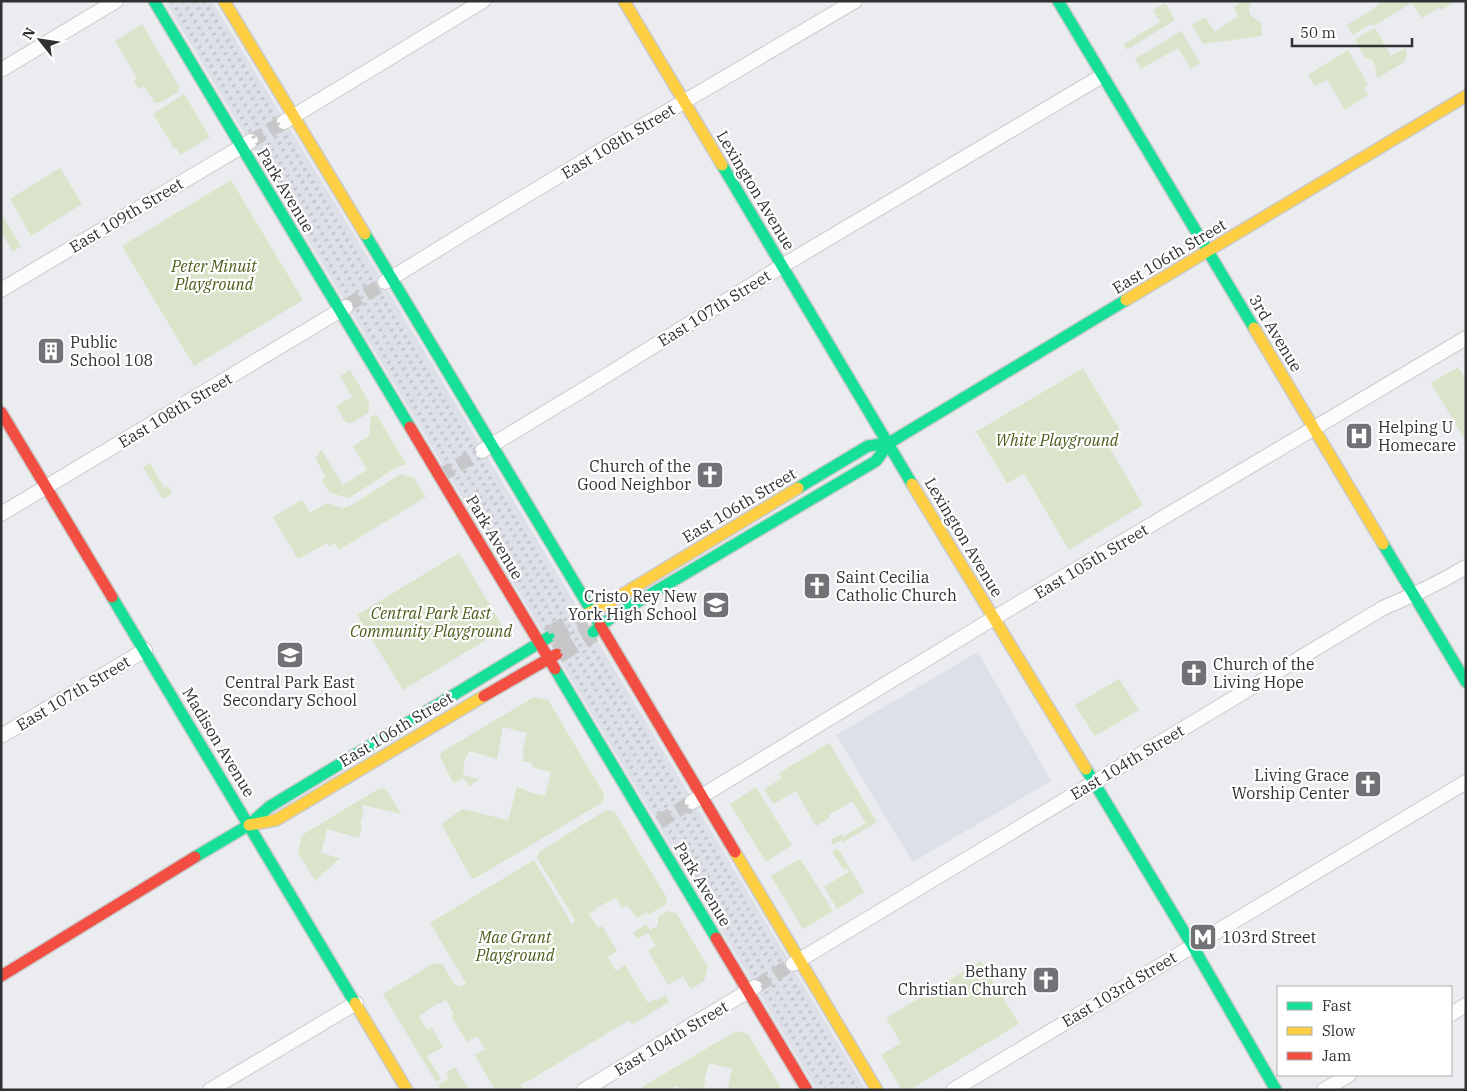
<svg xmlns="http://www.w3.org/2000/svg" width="1467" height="1091" font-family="'IBM Plex Serif',serif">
	<rect width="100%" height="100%" fill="#ebecef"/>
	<g fill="#dde0e8">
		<path d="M165,1H212L372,264L866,1090H817Z"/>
		<path d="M978,652L1051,781L913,862L836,735Z"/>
	</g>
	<g fill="#dae4cb">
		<path d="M1243,1H1251C1246,12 1251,18 1261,22L1262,36L1203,44L1192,25L1205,17L1215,32L1238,16L1234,7Z"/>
		<path d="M1382,1H1453L1454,2L1441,10L1439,8L1422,18L1412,3L1373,26L1371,24L1352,35L1347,25L1372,10Z"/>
		<path d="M1165,3L1175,20L1127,50L1124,44L1160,22L1153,10Z"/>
		<path d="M142,24L180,88L177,90L178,92L161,102L155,103L144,86L138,89L134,81L137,78L115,41Z"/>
		<path d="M1375,28L1391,56L1405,48C1408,54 1407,57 1404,62L1378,78L1375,74C1377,69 1375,65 1372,60L1365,58L1355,39Z"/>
		<path d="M1181,31L1200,63L1191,69L1178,48L1141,69L1135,59Z"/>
		<path d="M1348,50L1368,84L1364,88L1368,95L1345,110L1327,80L1315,86L1308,75Z"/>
		<path d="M184,94L210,137L180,155L176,147L174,148L153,114Z"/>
		<path d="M60,168L82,204L31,236L10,199Z"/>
		<path d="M231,180L303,300L194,366L122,246Z"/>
		<path d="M1,213L21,246L13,252L1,232Z"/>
		<path d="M1458,367L1466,379V441L1431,383Z"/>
		<path d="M1083,368L1120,430L1105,440L1143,505L1069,550L1024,474L1007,483L977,433H974Z"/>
		<path d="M350,370L369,402L368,413L352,423H346L336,406L352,397L340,376Z"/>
		<path d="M376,414L406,464L395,468L349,498L330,493L322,480L326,477L315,458L319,454L321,449L343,485L367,470L353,446L369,436L371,417Z"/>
		<path d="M150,463L164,488L168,486L172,494L165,498H162L143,467Z"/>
		<path d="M401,474L414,478L426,497L339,550L335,543L330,547L327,543L298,559L273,517L302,500L310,513L327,503L343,508L350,506Z"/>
		<path d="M459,553L504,629L403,690L357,615Z"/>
		<path d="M1119,679L1139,710L1095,736L1075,705Z"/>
		<path d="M534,697L548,700L604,794L603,802L474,879L470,876L443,827L442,824L462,809L508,820L517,787L526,790V791L545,796L551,772L532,767V763L522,761L524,753L522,752L527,733L503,727L497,759L469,751L468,755H466L463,770L464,771L463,775L479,779L469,787L464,778L453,783L440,756L442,752Z"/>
		<path d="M829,743L877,822L842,843L841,840L833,845L831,840L841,834L842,837L866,823L852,801L829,815L830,818L816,826L796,791L773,804L764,789L782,778L779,773Z"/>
		<path d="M756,787L792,845L766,862L730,804Z"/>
		<path d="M380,788L386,789L401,814L363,805L362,809L364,810L360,824L362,825L359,838L327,829L321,853L340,858L315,881L298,852L302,835Z"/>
		<path d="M606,810L614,811L667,898L665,905L648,915L647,912L637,918L627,905L622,908L616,898L596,908L597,909L589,914L598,928L602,926L617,951L608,957L616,971L625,965L648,1003L655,999L656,1001L665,995L669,1002L632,1025L629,1020L527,1082L526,1081L521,1085L523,1089L521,1090H495L475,1055L485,1049L477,1036L467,1042L451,1016L454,1014L446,1000L439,1004L438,1003L419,1016L427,1030L432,1028L443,1047L427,1056L441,1079L436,1082L383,994L434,963L443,965L454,984L461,987L466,983L430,923L534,860L572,924L574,923L575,920L537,858L539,852Z"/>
		<path d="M836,849L839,850L864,892L837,909L824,887L850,871L847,868L844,870L832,852Z"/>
		<path d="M800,859L833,911L803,929L771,876Z"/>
		<path d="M667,911L676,913L708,967L704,981L691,989L683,976L668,985L648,951L656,946L648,933L637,939L633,933L646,924L650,930L658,925V917Z"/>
		<path d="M981,961L1019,1024L909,1090H902L881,1055L901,1043L886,1018Z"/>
		<path d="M736,1031L748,1034L782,1090H726V1087H728L732,1069L709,1063L704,1081H706L703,1090H690L675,1086L673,1090H641L642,1087Z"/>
		<path d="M455,1067L469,1090H441L438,1085L449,1078L446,1073Z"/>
	</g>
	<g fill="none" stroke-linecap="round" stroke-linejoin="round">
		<g stroke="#c6c7c9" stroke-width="14" stroke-dasharray="14 7" stroke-linecap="butt">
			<path d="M251,141L284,122"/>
			<path d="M348,305L383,284"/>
			<path d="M440,476L482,451"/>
			<path d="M659,822L692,802"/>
			<path d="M757,986L792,964"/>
		</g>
		<g stroke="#c6c7c9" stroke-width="20" stroke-dasharray="20 10" stroke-linecap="butt">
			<path d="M549,637L583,616"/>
			<path d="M557,654L593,632"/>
		</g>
		<g stroke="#c9cacc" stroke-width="16">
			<g id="street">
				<path d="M1,70L116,1"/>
				<path d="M284,122L483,1"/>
				<path d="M385,282L474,227L605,148L855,1"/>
				<path d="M1,290L251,141"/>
				<path d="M482,451L599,380L782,266L1102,76"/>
				<path d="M1,514L346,307"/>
				<path d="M1,736L145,650"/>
				<path d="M692,802L994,618L1466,338"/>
				<path d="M793,964L1383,608C1412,596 1439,583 1466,567"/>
				<path d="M1451,1014L1466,1005"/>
				<path d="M210,1090L356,1003"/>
				<path d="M584,1090L755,987"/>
				<path d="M953,1090L1466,782"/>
				<path d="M1324,1090L1349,1075"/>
			</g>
		</g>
		<g stroke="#c9cacc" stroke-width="14">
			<g id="fast">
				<path d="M154,1L410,427"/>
				<path d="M1058,1L1254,328"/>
				<path d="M722,165L912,484"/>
				<path d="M365,234L600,625"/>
				<path d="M798,488L868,446L889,443L1126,300"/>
				<path d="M1383,544L1466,682"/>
				<path d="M112,597L355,1003"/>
				<path d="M593,632L612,617L876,461L889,443"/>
				<path d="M555,669L716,938"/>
				<path d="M1086,769L1192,945L1276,1090"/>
				<path d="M195,857L249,825L269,807L549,637"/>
			</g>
		</g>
		<g stroke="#c9cacc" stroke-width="14">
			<g id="slow">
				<path d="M224,1L365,234"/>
				<path d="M624,1L722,165"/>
				<path d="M1126,300L1466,96"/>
				<path d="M1254,328L1383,544"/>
				<path d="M912,484L1086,769"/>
				<path d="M583,616L605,605L798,488"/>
				<path d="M249,825L276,820L484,696"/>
				<path d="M735,852L877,1090"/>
				<path d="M355,1003L407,1090"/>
			</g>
		</g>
		<g stroke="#c9cacc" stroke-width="14">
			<g id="jam">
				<path d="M1,412L112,597"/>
				<path d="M410,427L555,669"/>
				<path d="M600,625L735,852"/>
				<path d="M484,696L557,654"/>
				<path d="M716,938L807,1090"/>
				<path d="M1,976L195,857"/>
			</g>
		</g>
		<use href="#street" stroke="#fcfcfd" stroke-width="14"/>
		<use href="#fast" stroke="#16e098" stroke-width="11"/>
		<use href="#slow" stroke="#ffcf43" stroke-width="11"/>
		<use href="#jam" stroke="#f24e42" stroke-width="11"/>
		<g stroke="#c7c7c9" stroke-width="4" stroke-dasharray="2.5 5" stroke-linecap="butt">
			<path d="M172,1L825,1090"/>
			<path d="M183,1L836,1090"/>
			<path d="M194,1L847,1090"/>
			<path d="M204,1L857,1090"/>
		</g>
	</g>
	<defs>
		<g id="building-square" transform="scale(1.4375)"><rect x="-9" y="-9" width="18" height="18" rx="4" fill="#717275" stroke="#fff"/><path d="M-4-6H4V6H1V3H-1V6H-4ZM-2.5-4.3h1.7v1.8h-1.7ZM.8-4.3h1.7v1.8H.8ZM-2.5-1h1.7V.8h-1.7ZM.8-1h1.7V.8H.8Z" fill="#fff"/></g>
		<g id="hospital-square" transform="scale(1.4375)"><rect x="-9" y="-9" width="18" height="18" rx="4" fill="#717275" stroke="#fff"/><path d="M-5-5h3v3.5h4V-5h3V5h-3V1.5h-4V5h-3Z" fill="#fff"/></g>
		<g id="church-square" transform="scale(1.4375)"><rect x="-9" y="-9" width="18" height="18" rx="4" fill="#717275" stroke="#fff"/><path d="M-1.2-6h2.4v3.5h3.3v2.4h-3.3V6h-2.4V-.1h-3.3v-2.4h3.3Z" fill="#fff"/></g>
		<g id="school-square" transform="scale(1.4375)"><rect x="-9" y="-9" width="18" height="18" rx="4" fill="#717275" stroke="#fff"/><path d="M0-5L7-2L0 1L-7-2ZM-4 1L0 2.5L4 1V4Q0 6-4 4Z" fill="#fff"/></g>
		<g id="metro-square" transform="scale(1.4375)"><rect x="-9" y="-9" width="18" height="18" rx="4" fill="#717275" stroke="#fff"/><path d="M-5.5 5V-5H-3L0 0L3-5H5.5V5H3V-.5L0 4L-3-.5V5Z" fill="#fff"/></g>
	</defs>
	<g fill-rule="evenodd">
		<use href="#building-square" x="51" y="351"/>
		<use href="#hospital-square" x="1359" y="436"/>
		<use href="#church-square" x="710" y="475"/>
		<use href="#church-square" x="817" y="586"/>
		<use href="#school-square" x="716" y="605"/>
		<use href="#school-square" x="290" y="655"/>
		<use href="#church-square" x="1194" y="673"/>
		<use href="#church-square" x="1368" y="784"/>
		<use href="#metro-square" x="1203" y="937"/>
		<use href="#church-square" x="1046" y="980"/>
	</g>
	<g text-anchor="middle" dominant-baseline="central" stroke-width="4.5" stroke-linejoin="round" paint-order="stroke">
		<g font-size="16" fill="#303133" stroke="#fff">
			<text transform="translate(618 141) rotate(-31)">East 108th Street</text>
			<text transform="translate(286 190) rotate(59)">Park Avenue</text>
			<text transform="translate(756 190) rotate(59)">Lexington Avenue</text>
			<text transform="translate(126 215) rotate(-31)">East 109th Street</text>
			<text transform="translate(1169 256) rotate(-31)">East 106th Street</text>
			<text transform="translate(714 308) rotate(-32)">East 107th Street</text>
			<text transform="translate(1276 333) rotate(59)">3rd Avenue</text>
			<text transform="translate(175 410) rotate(-31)">East 108th Street</text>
			<text transform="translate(739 505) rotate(-31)">East 106th Street</text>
			<text transform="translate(495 537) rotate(59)">Park Avenue</text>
			<text transform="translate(964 537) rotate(59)">Lexington Avenue</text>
			<text transform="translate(1091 561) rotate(-31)">East 105th Street</text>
			<text transform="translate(73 693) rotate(-31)">East 107th Street</text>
			<text transform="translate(396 729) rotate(-31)">East 106th Street</text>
			<text transform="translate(219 742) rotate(59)">Madison Avenue</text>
			<text transform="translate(1127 762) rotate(-31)">East 104th Street</text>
			<text transform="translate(703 884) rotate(59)">Park Avenue</text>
			<text transform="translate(1119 989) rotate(-31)">East 103rd Street</text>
			<text transform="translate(671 1038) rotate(-31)">East 104th Street</text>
		</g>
		<g font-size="16" font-style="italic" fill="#4b5d1a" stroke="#fff">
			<text x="214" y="266">Peter Minuit<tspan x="214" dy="18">Playground</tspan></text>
			<text x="1057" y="440">White Playground</text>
			<text x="431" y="613">Central Park East<tspan x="431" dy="18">Community Playground</tspan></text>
			<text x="515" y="937">Mae Grant<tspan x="515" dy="18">Playground</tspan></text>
		</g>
		<g font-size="16" fill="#303133" stroke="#fff" text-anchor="start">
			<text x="70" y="342">Public<tspan x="70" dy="18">School 108</tspan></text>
			<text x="1378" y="427">Helping U<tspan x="1378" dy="18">Homecare</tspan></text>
			<text x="691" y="466" text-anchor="end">Church of the<tspan x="691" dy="18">Good Neighbor</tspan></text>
			<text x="836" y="577">Saint Cecilia<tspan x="836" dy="18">Catholic Church</tspan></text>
			<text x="697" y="596" text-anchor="end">Cristo Rey New<tspan x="697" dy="18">York High School</tspan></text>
			<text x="1213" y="664">Church of the<tspan x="1213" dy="18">Living Hope</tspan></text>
			<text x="290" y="682" text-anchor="middle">Central Park East<tspan x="290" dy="18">Secondary School</tspan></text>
			<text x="1349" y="775" text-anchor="end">Living Grace<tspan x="1349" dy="18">Worship Center</tspan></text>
			<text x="1222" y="937">103rd Street</text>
			<text x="1027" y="971" text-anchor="end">Bethany<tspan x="1027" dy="18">Christian Church</tspan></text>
		</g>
	</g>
	<rect width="1467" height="1091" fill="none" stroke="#303133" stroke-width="5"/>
	<rect x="1277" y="986" width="175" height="90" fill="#ffffff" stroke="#acadad"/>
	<rect x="1287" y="1002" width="25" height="8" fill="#16e098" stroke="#acadad"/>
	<text x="1322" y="1011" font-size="15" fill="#303133">Fast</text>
	<rect x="1287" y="1027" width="25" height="8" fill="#ffcf43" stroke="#acadad"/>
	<text x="1322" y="1036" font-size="15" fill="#303133">Slow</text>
	<rect x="1287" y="1052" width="25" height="8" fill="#f24e42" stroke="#acadad"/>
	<text x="1322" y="1061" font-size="15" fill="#303133">Jam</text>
	<g transform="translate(40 40) rotate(300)" stroke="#ffffff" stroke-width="4" paint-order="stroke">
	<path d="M0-4L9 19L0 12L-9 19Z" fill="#303133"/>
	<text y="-8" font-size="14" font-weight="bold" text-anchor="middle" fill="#303133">N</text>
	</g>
	<path d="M1292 38v8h120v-8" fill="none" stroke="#303133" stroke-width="2.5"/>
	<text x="1300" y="38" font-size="15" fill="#303133" stroke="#ffffff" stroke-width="4" paint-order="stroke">50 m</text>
</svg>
